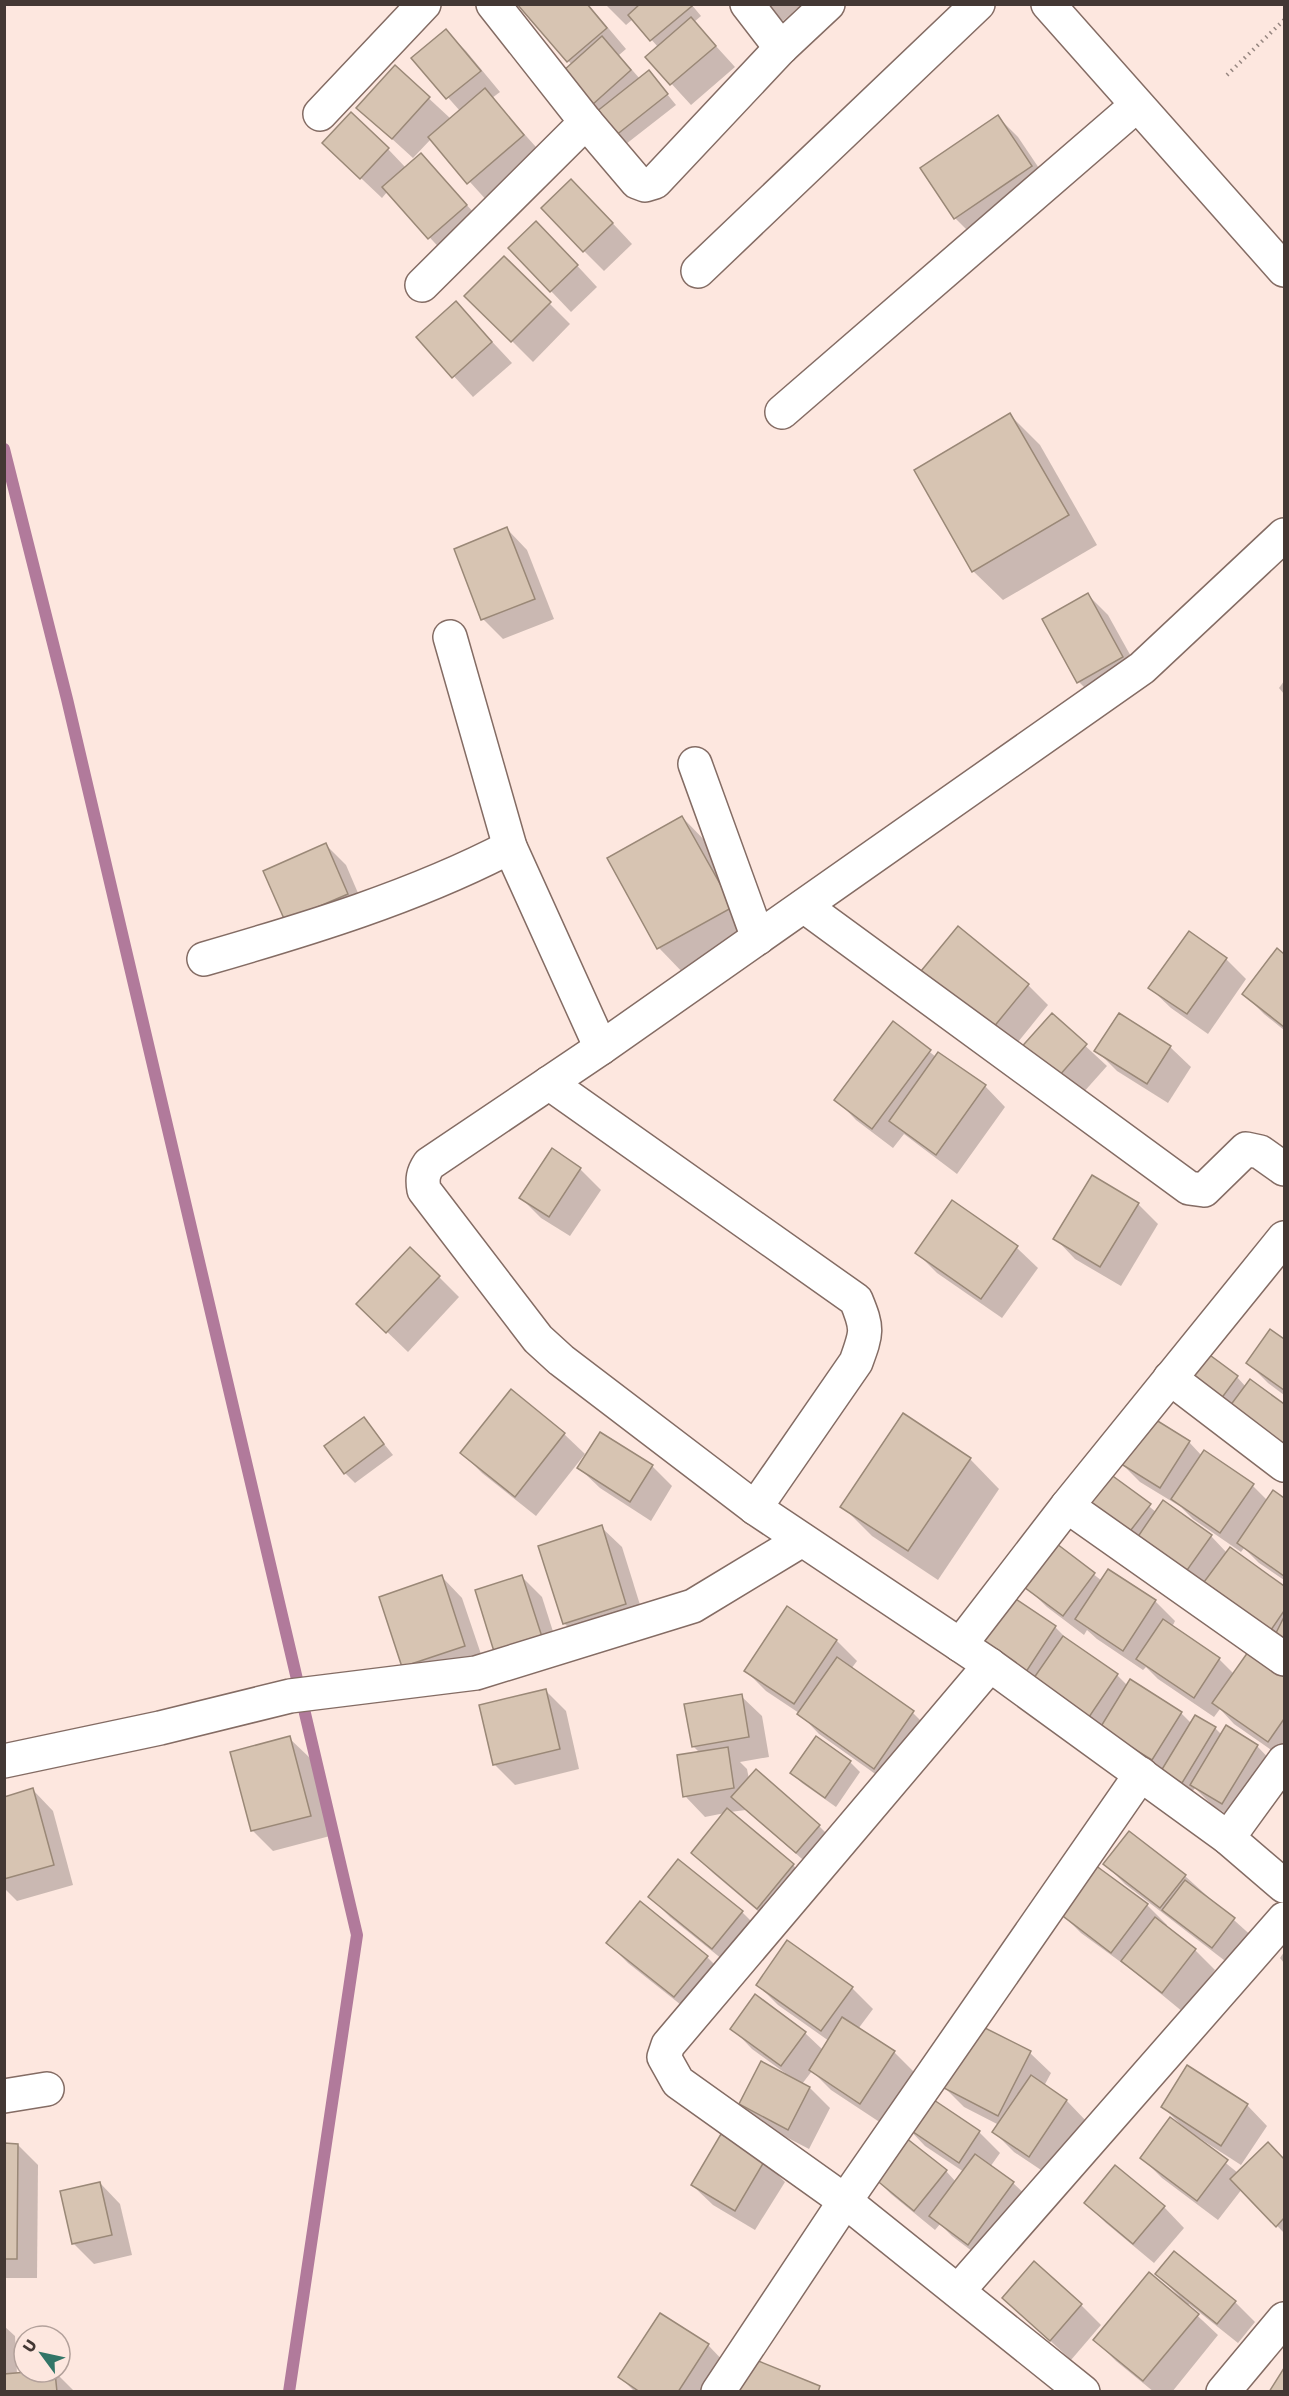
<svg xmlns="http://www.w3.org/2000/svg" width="1289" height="2396" font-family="Poppins,sans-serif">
	<rect width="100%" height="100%" fill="#fde7df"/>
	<g fill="#0003">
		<path d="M519,4H588L626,49L619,55L640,79L649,72L676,105L626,144L593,104L572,65Z"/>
		<path d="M605,4H691L701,16L694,22L735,67L691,105L647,57L658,47L633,19L626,25Z"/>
		<path d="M766,4H802L783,21Z"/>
		<path d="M446,31L466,51L500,92L492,98L544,156L489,203L431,139L413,158L358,108L395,67L451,119L460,111L413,58Z"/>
		<path d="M998,117L1018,137L1051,186L975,238L955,218Z"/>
		<path d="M388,149L406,168L421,155L486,226L449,258L387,192L382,198L345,163Z"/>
		<path d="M592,201L632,244L604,271L584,251Z"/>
		<path d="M557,244L597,287L571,312L510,248Z"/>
		<path d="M504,258L570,324L533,362L467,296Z"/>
		<path d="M456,303L512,363L473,397L418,337Z"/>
		<path d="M1010,415L1040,445L1097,545L1003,600L973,571Z"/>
		<path d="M507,529L527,550L554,619L503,639L483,619Z"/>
		<path d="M1088,595L1108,615L1143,678L1099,702L1079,682Z"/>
		<path d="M1284,681V694L1279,688Z"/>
		<path d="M682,817L711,847L761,937L688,978L659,948Z"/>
		<path d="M326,845L346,865L367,914L286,920Z"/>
		<path d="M1277,950L1284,956V1030L1264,1014L1244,994Z"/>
		<path d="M1226,959L1246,979L1208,1034L1171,1008L1150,988Z"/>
		<path d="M1028,985L1048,1005L1009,1053L940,996Z"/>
		<path d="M1052,1015L1107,1066L1074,1103L1039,1073Z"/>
		<path d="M893,1023L936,1057L985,1086L1005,1107L957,1174L904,1134L893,1148L856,1120L836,1099Z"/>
		<path d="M1170,1047L1191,1067L1168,1103L1117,1071L1096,1050Z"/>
		<path d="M552,1151L580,1169L601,1190L570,1236L541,1218L521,1198Z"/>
		<path d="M952,1202L1017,1248L1038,1268L1002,1318L937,1273L917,1253Z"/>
		<path d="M1138,1204L1158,1224L1121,1286L1075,1259L1055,1238Z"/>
		<path d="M439,1277L459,1297L408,1352L379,1324Z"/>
		<path d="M1270,1331L1284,1341V1395L1268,1383L1248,1363Z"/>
		<path d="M1237,1377L1246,1387L1251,1381L1284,1406V1463L1195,1386Z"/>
		<path d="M511,1391L564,1434L585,1454L536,1516L482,1473L462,1453Z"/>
		<path d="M364,1419L393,1455L355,1483L345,1473Z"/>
		<path d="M1189,1442L1202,1456L1253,1486L1268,1501L1274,1492L1284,1500V1580L1259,1563L1244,1548L1241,1552L1193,1519L1181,1507L1140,1482L1120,1462Z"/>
		<path d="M970,1459L999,1489L938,1580L872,1536L842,1506Z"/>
		<path d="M652,1466L672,1486L651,1521L600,1488L579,1468Z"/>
		<path d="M1111,1476L1156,1512L1211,1536L1227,1553L1230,1549L1284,1588V1652L1210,1586L1206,1592L1107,1528Z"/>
		<path d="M601,1527L622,1547L646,1624L584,1644L564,1623Z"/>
		<path d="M1058,1546L1102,1581L1155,1601L1175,1621L1172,1627L1219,1659L1234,1674L1248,1654L1284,1679V1759L1234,1724L1220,1709L1214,1717L1158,1679L1146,1667L1143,1670L1097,1639L1087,1630L1084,1635L1047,1607L1026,1587Z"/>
		<path d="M442,1577L462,1598L485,1666H403Z"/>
		<path d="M522,1577L542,1597L563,1663L518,1678L497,1657Z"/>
		<path d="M788,1608L837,1641L857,1661L851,1669L913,1713L933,1733L895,1788L819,1734L799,1713L766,1691L746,1671Z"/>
		<path d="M1055,1627L1073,1645L1117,1675L1128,1686L1181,1713L1192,1724L1215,1728L1222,1735L1257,1746L1277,1767L1243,1824L1212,1805L1195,1788L1192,1792L997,1667Z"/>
		<path d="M545,1690L566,1711L579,1769L515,1785L494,1764Z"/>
		<path d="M741,1696L762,1716L769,1757L740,1762L747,1769L749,1779L819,1826L839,1846L817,1872L746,1810L730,1812L793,1865L813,1886L778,1928L713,1873L693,1853L725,1813L705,1817L685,1796L700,1753L693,1746Z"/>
		<path d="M289,1738L310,1758L330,1836L273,1851L253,1831Z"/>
		<path d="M850,1762L860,1772L836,1807L802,1783L792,1773Z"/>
		<path d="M33,1790L53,1811L73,1885L17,1901L4,1888V1798Z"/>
		<path d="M1105,1864L1185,1876L1255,1939L1233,1967L1125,1884Z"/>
		<path d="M650,1897L742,1912L762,1932L733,1968L670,1917Z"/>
		<path d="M1145,1903L1167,1925L1166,1927L1195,1950L1215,1970L1183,2012L1133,1971L1081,1933L1061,1913Z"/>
		<path d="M788,1942L852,1988L873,2009L858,2029L894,2052L914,2072L881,2123L831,2090L812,2071L802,2084L810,2088L830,2108L809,2149L761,2124L741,2104L785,2073L752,2049L732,2028L805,2033L823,2050L829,2041L778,2005L758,1985Z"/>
		<path d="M608,1943L707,1957L727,1977L695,2016L628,1963Z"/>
		<path d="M1284,1952V1963L1280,1958Z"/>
		<path d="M976,2025L1030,2053L1051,2073L1044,2086L1067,2101L1087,2122L1050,2176L1014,2152L994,2132L999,2125L964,2107L944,2087Z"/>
		<path d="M925,2096L979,2132L1000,2153L990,2167L1013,2183L1034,2203L989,2264L952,2236L940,2224L935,2230L891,2194L871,2174L946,2171L956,2182L964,2172L925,2146L905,2125Z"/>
		<path d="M1247,2105L1267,2126L1241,2165L1196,2136L1195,2138L1238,2173L1268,2144L1284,2161V2233L1242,2189L1218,2220L1162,2178L1142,2158L1180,2124L1162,2106Z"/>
		<path d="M4,2145H18L38,2165L37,2278H4Z"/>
		<path d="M764,2161L785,2182L755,2230L713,2205L692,2185Z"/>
		<path d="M100,2183L120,2204L132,2255L94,2264L73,2243Z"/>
		<path d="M1086,2203L1164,2207L1184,2228L1154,2263L1106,2223Z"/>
		<path d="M1157,2274L1235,2302L1255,2322L1238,2343L1189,2304L1187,2306L1218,2335L1172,2392H1154L1116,2361L1095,2340L1178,2298L1179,2296Z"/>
		<path d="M1004,2298L1081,2305L1101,2325L1071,2360Z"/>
		<path d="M4,2326L15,2336L17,2374L55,2372L75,2392H5Z"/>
		<path d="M708,2345L728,2366L711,2392H635L620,2377Z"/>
	</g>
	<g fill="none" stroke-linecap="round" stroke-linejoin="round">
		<path stroke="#b17a9b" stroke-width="12" d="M4,449L67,699L357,1935L289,2392"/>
	</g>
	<g fill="#d7c4b2" stroke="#9a8877" stroke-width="1.5">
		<path d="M517,4H587L607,28L567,62Z"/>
		<path d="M640,4H691L692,6L650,41L628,15Z"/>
		<path d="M691,17L716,46L670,85L645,57Z"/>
		<path d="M446,29L481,71L446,99L411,58Z"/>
		<path d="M602,36L631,70L592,105L563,71Z"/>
		<path d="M395,65L430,97L392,139L356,108Z"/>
		<path d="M649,70L668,94L615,136L596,112Z"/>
		<path d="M485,88L524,135L467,184L428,137Z"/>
		<path d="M351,112L389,148L360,179L322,143Z"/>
		<path d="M998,115L1032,166L954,219L920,168Z"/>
		<path d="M421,153L467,205L428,239L382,187Z"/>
		<path d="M571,179L613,223L583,252L541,208Z"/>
		<path d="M536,221L578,265L550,292L508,248Z"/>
		<path d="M504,256L551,302L511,342L464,296Z"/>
		<path d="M456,301L492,342L452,378L416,337Z"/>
		<path d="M1010,413L1069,515L972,572L914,470Z"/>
		<path d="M507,527L535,599L481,620L454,549Z"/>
		<path d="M1088,593L1123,657L1077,683L1042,619Z"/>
		<path d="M682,816L733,907L657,949L607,858Z"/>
		<path d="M326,843L348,894L285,921L263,871Z"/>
		<path d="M958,926L1029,984L988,1034L917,976Z"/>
		<path d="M1189,931L1227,958L1187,1014L1148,988Z"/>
		<path d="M1277,948L1284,954V1027L1242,994Z"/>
		<path d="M1052,1013L1087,1044L1052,1084L1017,1052Z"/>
		<path d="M1119,1013L1171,1046L1147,1084L1094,1051Z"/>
		<path d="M893,1021L931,1050L872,1129L834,1100Z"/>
		<path d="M938,1052L986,1085L936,1155L889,1121Z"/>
		<path d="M552,1148L581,1168L549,1217L519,1198Z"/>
		<path d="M1092,1175L1139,1203L1100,1267L1053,1239Z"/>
		<path d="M952,1200L1018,1246L981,1299L915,1253Z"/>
		<path d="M410,1247L440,1276L386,1333L356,1304Z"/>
		<path d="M1270,1329L1284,1339V1390L1246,1363Z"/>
		<path d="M1203,1350L1238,1376L1218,1403L1183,1376Z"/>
		<path d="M1250,1379L1284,1404V1447L1224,1414Z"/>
		<path d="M511,1389L565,1433L515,1497L460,1453Z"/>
		<path d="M903,1413L971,1458L908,1551L840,1507Z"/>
		<path d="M1148,1415L1190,1441L1160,1488L1118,1462Z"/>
		<path d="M364,1417L384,1444L344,1474L324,1446Z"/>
		<path d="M600,1432L653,1465L630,1502L577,1468Z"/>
		<path d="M1204,1450L1254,1484L1220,1533L1171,1499Z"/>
		<path d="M1110,1474L1151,1504L1124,1539L1085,1508Z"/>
		<path d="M1273,1490L1284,1498V1576L1237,1543Z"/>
		<path d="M1163,1500L1212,1535L1185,1573L1137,1538Z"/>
		<path d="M602,1525L626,1604L563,1624L538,1546Z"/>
		<path d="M1057,1544L1095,1573L1063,1616L1024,1587Z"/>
		<path d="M1230,1547L1284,1586V1611L1271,1630L1204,1582Z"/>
		<path d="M1108,1569L1156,1600L1123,1651L1075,1619Z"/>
		<path d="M442,1575L465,1646L402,1667L379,1597Z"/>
		<path d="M522,1575L544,1643L496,1658L475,1590Z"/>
		<path d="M1010,1595L1056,1626L1022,1678L975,1647Z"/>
		<path d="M787,1606L837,1640L794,1704L744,1671Z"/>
		<path d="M1284,1617V1648L1272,1641Z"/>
		<path d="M1163,1619L1220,1658L1194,1698L1136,1659Z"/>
		<path d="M1063,1636L1118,1674L1085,1723L1029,1685Z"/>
		<path d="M1248,1652L1284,1677V1719L1268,1742L1212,1703Z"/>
		<path d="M837,1657L914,1711L874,1769L797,1714Z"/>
		<path d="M1130,1679L1182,1712L1152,1760L1100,1728Z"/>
		<path d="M546,1689L560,1749L493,1765L479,1705Z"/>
		<path d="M742,1694L749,1737L692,1747L684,1704Z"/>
		<path d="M1195,1715L1216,1727L1182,1783L1161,1771Z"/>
		<path d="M1226,1725L1258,1745L1222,1804L1190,1785Z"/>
		<path d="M290,1736L311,1816L251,1831L230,1752Z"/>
		<path d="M816,1736L851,1761L825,1798L790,1773Z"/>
		<path d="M728,1747L734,1788L683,1797L677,1755Z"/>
		<path d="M756,1769L820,1825L796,1853L731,1797Z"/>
		<path d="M33,1788L54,1865L4,1879V1797Z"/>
		<path d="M727,1808L794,1864L757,1909L691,1853Z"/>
		<path d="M1129,1831L1186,1875L1160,1908L1103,1864Z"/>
		<path d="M678,1859L743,1911L712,1949L648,1897Z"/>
		<path d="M1095,1865L1148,1904L1111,1953L1059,1913Z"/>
		<path d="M1185,1880L1235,1918L1212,1948L1162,1910Z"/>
		<path d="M640,1901L708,1956L674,1997L606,1943Z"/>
		<path d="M1155,1917L1196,1949L1162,1993L1121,1961Z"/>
		<path d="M787,1940L853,1987L821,2031L756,1985Z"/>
		<path d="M755,1994L806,2032L781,2066L730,2029Z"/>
		<path d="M842,2017L895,2051L860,2104L809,2070Z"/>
		<path d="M975,2023L1031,2051L998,2116L942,2087Z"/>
		<path d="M761,2061L810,2087L788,2130L739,2104Z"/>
		<path d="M1187,2065L1248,2104L1221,2146L1161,2107Z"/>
		<path d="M1031,2075L1067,2100L1029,2157L992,2132Z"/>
		<path d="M925,2094L980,2131L959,2163L903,2125Z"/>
		<path d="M1170,2117L1228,2160L1197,2201L1140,2158Z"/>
		<path d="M721,2134L765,2160L735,2211L691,2185Z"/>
		<path d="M901,2134L947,2170L914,2211L869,2174Z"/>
		<path d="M1268,2142L1284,2159V2218L1276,2227L1230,2179Z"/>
		<path d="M4,2143L18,2144L17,2259H4Z"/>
		<path d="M975,2154L1014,2182L968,2245L929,2216Z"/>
		<path d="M1115,2165L1165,2206L1133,2244L1084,2203Z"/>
		<path d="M100,2182L112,2235L72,2244L60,2191Z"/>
		<path d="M1174,2251L1236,2301L1217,2324L1155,2274Z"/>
		<path d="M1034,2261L1082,2304L1050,2341L1002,2298Z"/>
		<path d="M1149,2272L1199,2314L1143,2381L1093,2340Z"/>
		<path d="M660,2313L709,2344L678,2392H640L618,2377Z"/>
		<path d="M751,2358L820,2386L818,2392H738Z"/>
		<path d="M1284,2368V2392H1269Z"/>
		<path d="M27,2372H55L57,2392H4V2374Z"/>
	</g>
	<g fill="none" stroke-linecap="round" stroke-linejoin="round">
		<g stroke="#846c64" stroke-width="36">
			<g id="street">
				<path d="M493,4L586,122L637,182L645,185L655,182L781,48L828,4"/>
				<path d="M747,4L781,48"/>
				<path d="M1048,4L1284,270"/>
				<path d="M320,114L424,4"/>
				<path d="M698,271L978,4"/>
				<path d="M422,285L586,122"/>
				<path d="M782,412L1137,105"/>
				<path d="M1284,535L1142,668L601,1048L429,1164C423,1173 422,1179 424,1190L538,1339L561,1360L755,1508L990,1665L1228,1838L1284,1886"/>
				<path d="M450,637L510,847L601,1048"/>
				<path d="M695,764L758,938"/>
				<path d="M804,906L1189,1188L1204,1190L1246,1149L1260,1152L1284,1169"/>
				<path d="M204,959C308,929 414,897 510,847"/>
				<path d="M549,1083L856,1300C868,1329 867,1332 856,1362L755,1508"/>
				<path d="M1170,1378L1284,1465"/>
				<path d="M1067,1506L1284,1659"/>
				<path d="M960,1645L1067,1506L1284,1238"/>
				<path d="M990,1665L668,2045L664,2057L678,2082L845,2201L1083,2392"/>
				<path d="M4,1761L160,1728L290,1696L476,1673L693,1606L802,1540"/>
				<path d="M1228,1838L1284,1761"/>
				<path d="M4,2096L47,2089"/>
				<path d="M958,2291L1284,1919"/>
				<path d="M718,2392L845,2201L1141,1774"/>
				<path d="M1223,2392L1284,2319"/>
			</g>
		</g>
		<path stroke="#978781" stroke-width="4" stroke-dasharray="1.5 4.5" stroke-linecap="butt" d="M1227,75L1284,20"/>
		<use href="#street" stroke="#fff" stroke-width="33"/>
	</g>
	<rect width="1289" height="2396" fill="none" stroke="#433834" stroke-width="12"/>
	<g transform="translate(42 2354) rotate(303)"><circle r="28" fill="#fde7df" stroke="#b3a19b" stroke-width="1.5"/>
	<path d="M0-4.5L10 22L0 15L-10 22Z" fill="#327567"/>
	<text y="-9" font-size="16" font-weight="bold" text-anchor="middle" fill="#433834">U</text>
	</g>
</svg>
